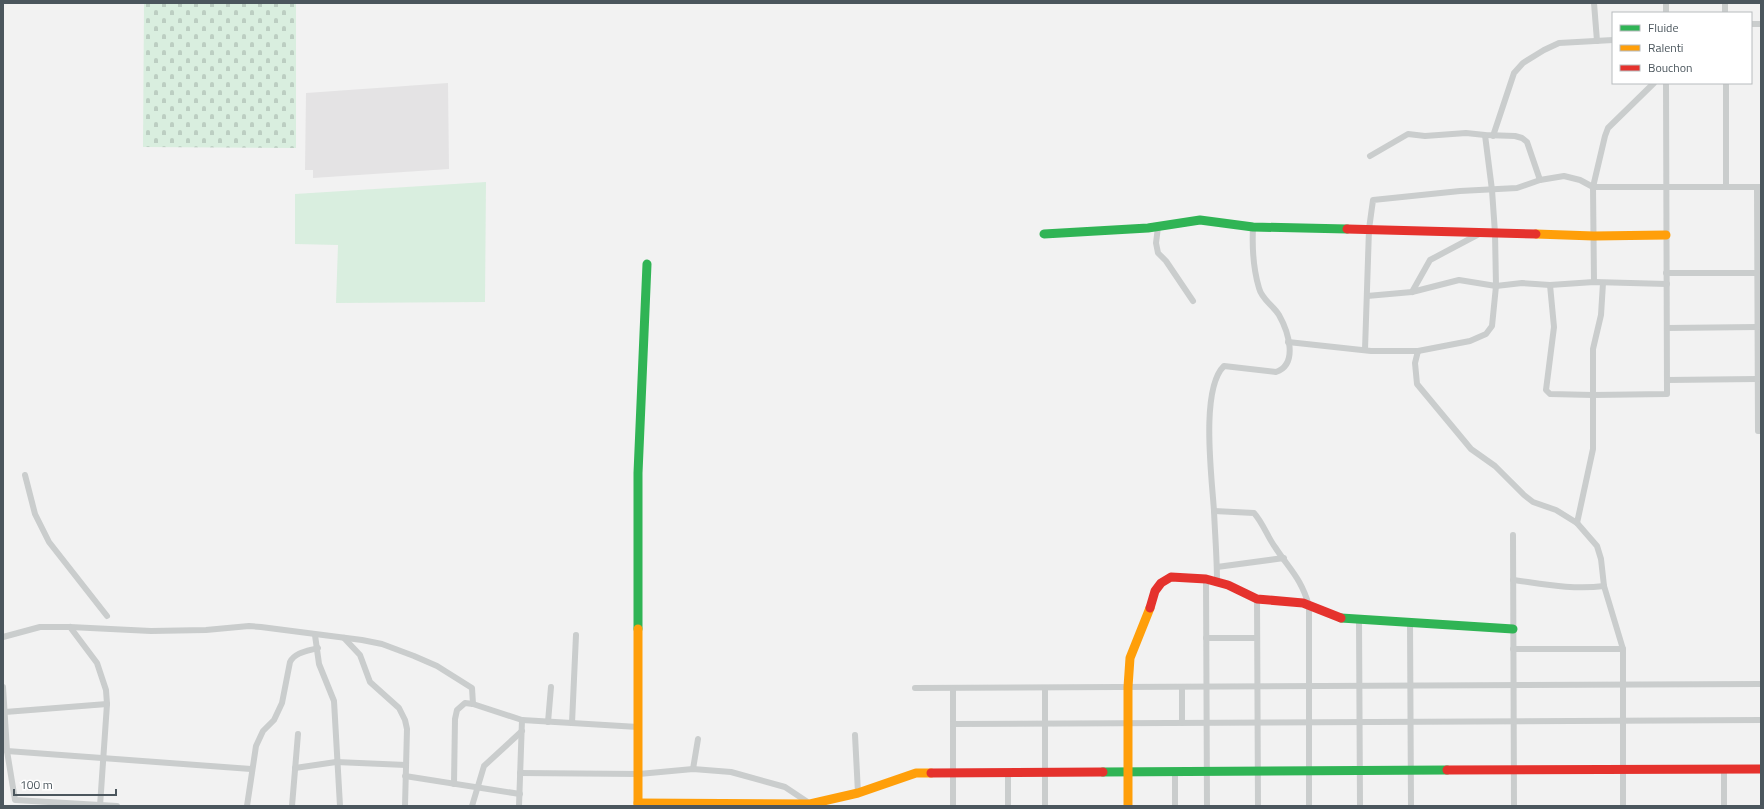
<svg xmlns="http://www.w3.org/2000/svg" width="1764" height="809" font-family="'Titillium Web',sans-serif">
	<defs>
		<pattern id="cemetery-stones" width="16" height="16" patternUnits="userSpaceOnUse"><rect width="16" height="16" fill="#d9eedf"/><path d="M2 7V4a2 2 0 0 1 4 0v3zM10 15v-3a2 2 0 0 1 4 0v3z" fill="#bccec2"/></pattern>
	</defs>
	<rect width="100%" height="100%" fill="#f2f2f2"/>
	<path fill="#e4e3e4" d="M448,83L449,169L313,178V170H305L306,93Z"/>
	<path fill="#d9eedf" d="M486,182L485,302L336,303L338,245L295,244V194Z"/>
	<path fill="url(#cemetery-stones)" d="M144,3H296V148L143,147Z"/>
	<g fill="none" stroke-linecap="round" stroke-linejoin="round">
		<g stroke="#cacdcd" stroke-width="6">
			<path d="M1594,3L1597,41"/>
			<path d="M1666,3V13"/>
			<path d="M1725,3V13"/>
			<path d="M1751,24H1761"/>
			<path d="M1726,83V187"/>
			<path d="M1493,136L1514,73L1523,63L1544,50L1559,43L1613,40"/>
			<path d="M1370,156L1408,134L1425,136L1466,133L1485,135L1515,136L1522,138L1527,142L1540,180"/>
			<path d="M1757,187L1758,431H1761"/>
			<path d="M1158,227L1156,243L1158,253L1166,261L1193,301"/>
			<path d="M1666,273H1757"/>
			<path d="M1594,282L1593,187L1605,136L1608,128L1654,83"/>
			<path d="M1550,285L1554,327L1546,390L1550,394L1593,395L1667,394L1666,83"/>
			<path d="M1412,292L1430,260L1479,234"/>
			<path d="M1367,296L1412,292L1459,280L1496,286L1522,283L1550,285L1594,282L1667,284"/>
			<path d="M1667,328L1757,327"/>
			<path d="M1288,342L1371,351H1418L1470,341L1486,334L1492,326L1496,286L1495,233L1492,190L1485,135"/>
			<path d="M1365,350L1369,229L1373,200L1460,191L1517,188L1540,180L1564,176L1580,180L1593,187H1761"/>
			<path d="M1418,351L1415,363L1417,384L1471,449L1495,466L1524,495L1533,502L1556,510L1577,523L1597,546L1601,559L1604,586L1623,649V806"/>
			<path d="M1667,380L1757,379"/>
			<path d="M25,475L35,514L49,542L107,616"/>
			<path d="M1214,511L1254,513C1263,523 1267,536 1275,547C1290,570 1301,578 1309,606V806"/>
			<path d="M1577,523L1593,449V349L1601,315L1603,283"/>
			<path d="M1513,535L1514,806"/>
			<path d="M1217,567L1284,558"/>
			<path d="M1206,579L1207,806"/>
			<path d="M1513,580C1543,584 1573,590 1604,586"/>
			<path d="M1217,582C1217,558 1215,535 1214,511C1212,479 1200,389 1224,366L1276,372C1299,364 1288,331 1279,315C1273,305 1262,300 1259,288C1253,268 1252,248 1253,227"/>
			<path d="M1257,599L1258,806"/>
			<path d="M1359,620L1360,806"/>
			<path d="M1410,623L1411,806"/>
			<path d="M70,627L97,663L106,690L107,704L100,806"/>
			<path d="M315,635L319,664L334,701L340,806"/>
			<path d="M3,637L40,627H70L151,631L206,630L249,626L261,627L362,640L382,644L414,656L437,666L472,688L473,704"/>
			<path d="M344,638L360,655L370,682L399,708L405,720L407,729L405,806"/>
			<path d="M1206,638H1257"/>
			<path d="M1513,649H1623"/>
			<path d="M3,687L7,751L15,800L117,806"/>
			<path d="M1182,687V723"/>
			<path d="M915,688L1761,684"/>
			<path d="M953,688V806"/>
			<path d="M1045,688V806"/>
			<path d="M5,712L107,704"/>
			<path d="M548,722L551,687"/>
			<path d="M572,723L576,635"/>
			<path d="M953,724L1761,720"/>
			<path d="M855,735L858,793"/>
			<path d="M7,751L251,769"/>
			<path d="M295,768L336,762L406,765"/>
			<path d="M693,769L698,739"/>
			<path d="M1724,769V806"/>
			<path d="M1008,772V806"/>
			<path d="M1175,772V806"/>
			<path d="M520,773L639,774L693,769L731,772L785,787L809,803"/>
			<path d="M405,776L520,794"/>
			<path d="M454,784L455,719L457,710L465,703L473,704L522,720L638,727"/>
			<path d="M247,806L256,746L263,731L274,720L282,703L290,662C295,652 308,651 318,648"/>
			<path d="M292,806L298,734"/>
			<path d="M472,806L484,766L522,731"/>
			<path d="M519,806L522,720"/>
		</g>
		<g stroke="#30b455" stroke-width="9">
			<path d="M1044,234L1148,228L1200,220L1253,227L1347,229"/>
			<path d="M1341,618L1513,629"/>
			<path d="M638,629V473L647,264"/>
			<path d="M1103,772L1447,770"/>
		</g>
		<g stroke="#ff9f0a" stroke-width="9">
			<path d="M1536,234L1594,236L1666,235"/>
			<path d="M638,629V806"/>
			<path d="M638,803L810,804L858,793L916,773H931"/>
			<path d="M1128,806V687L1130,658L1150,608"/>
		</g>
		<g stroke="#e5322d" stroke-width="9">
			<path d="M1347,229L1536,234"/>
			<path d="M1150,608L1155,591L1161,583L1171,577L1206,579L1228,585L1257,599L1303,603L1341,618"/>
			<path d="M1447,770L1761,769"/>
			<path d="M931,773L1103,772"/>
		</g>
	</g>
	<rect width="1764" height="809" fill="none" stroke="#4b565d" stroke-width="8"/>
	<rect x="1612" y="12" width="140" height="72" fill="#ffffff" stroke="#b7bbbe"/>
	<rect x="1620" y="25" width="20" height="6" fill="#30b455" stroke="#b7bbbe"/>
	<text x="1648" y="32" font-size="12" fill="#4b565d">Fluide</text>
	<rect x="1620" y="45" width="20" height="6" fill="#ff9f0a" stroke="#b7bbbe"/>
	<text x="1648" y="52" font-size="12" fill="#4b565d">Ralenti</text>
	<rect x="1620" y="65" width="20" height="6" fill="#e5322d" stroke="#b7bbbe"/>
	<text x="1648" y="72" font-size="12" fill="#4b565d">Bouchon</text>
	<path d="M14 789v6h102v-6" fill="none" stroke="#4b565d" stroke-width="2"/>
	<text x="20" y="789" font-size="12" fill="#4b565d" stroke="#ffffff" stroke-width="3" paint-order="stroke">100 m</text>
</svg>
